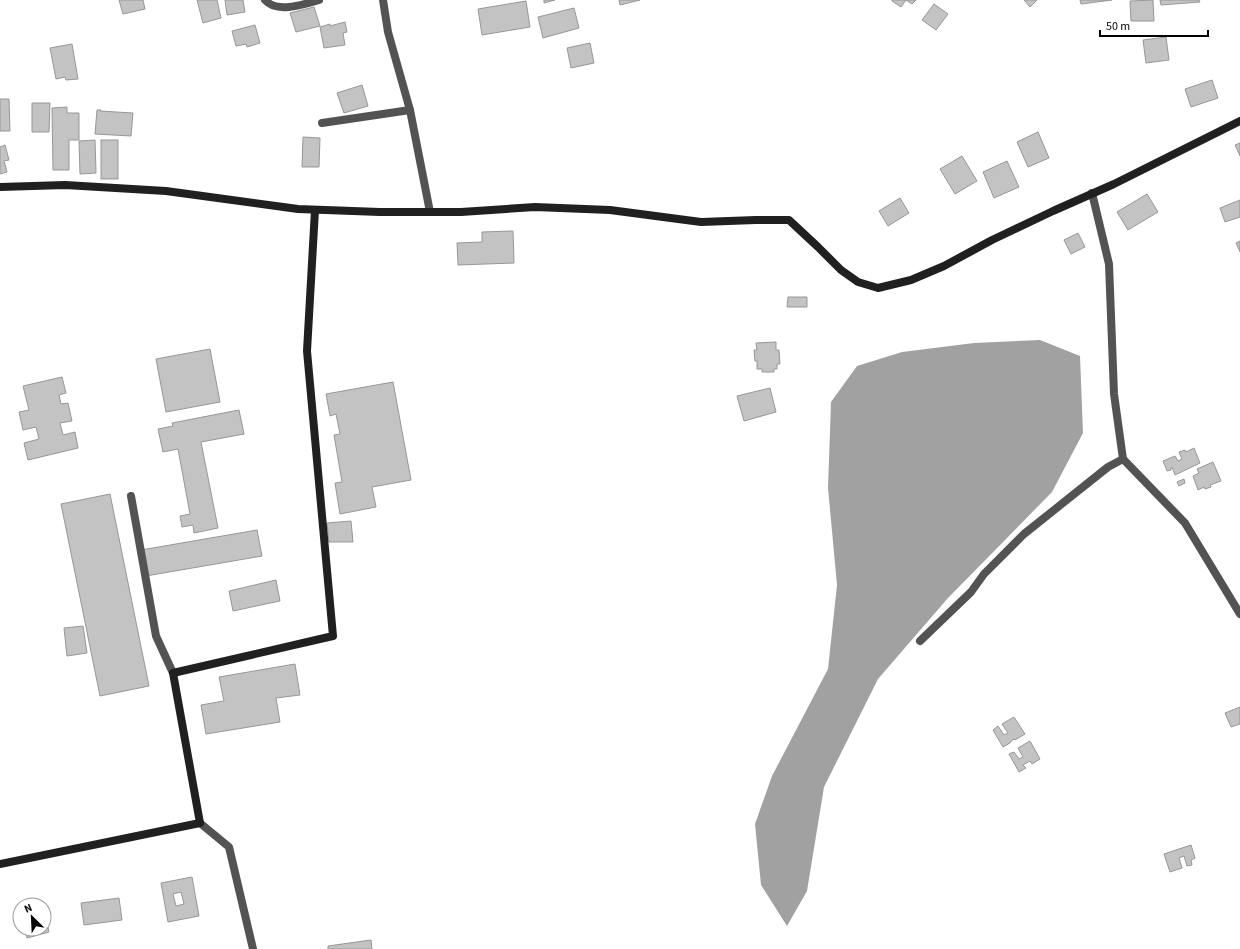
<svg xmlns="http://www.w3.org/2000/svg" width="1240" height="949" font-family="'Source Sans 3',sans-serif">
	<rect width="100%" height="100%" fill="#fff"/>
	<path fill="#a1a1a1" d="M1040,340L1080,356L1083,433L1052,492L948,598L878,679L824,787L807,891L787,926L761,885L755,824L772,776L828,669L837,585L828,488L831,402L857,366L902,352L974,343Z"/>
	<g fill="#c3c3c3" stroke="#979797" fill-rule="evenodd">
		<path d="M119,0H143L145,9L123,14Z"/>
		<path d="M197,0H217L221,18L203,23Z"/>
		<path d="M225,0H243L245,12L227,15Z"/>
		<path d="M544,0H555L544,3Z"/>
		<path d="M619,0H640L620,5Z"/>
		<path d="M892,0H916L912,4L906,0L901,7L892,1Z"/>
		<path d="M1024,0H1037L1030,7Z"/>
		<path d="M1080,0H1112L1081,4Z"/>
		<path d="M1153,0L1154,21H1131L1130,1Z"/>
		<path d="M1160,0H1199L1200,2L1161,5Z"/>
		<path d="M526,1L530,27L482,35L478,9Z"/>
		<path d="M934,4L948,14L936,30L922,20Z"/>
		<path d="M314,7L320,26L296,32L290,13Z"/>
		<path d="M574,8L579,28L543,38L538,17Z"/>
		<path d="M345,22L347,32L343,33L345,45L324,48L320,27L330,24V26Z"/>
		<path d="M255,25L260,43L247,47L246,44L236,46L232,31Z"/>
		<path d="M1166,37L1169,60L1146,63L1143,40Z"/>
		<path d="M590,43L594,63L571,68L567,48Z"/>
		<path d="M72,44L78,79L66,80L65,77L56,79L50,48Z"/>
		<path d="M1212,80L1218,98L1191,107L1185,89Z"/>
		<path d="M362,85L368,106L344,113L337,93Z"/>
		<path d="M0,99H9L10,131H0Z"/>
		<path d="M32,103H50L49,132H32Z"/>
		<path d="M67,107V113H79V140H69V170H53L52,108Z"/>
		<path d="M97,110H101L100,111L133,113L131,136L95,134Z"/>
		<path d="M1038,132L1049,158L1028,167L1017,142Z"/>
		<path d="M303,137L320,138L319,167H302Z"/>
		<path d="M95,140L96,173L80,174L79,141Z"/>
		<rect x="101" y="140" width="17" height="39"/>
		<path d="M1240,143V156L1235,145Z"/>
		<path d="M5,145L9,160L4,161L7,172L0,174V147Z"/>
		<path d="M962,156L977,181L955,194L940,169Z"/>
		<path d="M1007,161L1019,187L994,198L983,172Z"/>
		<path d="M1147,194L1158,212L1128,230L1117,212Z"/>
		<path d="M900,198L909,213L888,226L879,211Z"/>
		<path d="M1240,200V217L1225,222L1220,208Z"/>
		<path d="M513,231L514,263L458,265L457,243L482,242V232Z"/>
		<path d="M1078,233L1085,247L1071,254L1064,240Z"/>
		<path d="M1240,241V252L1236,243Z"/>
		<path d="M788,297H807V307H787Z"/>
		<path d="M776,342V350H779L780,364H777V369H774V372H762V369H757V361H755L754,350H757L756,343Z"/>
		<path d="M210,349L220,402L166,412L156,359Z"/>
		<path d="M62,377L66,393L59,395L61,404L68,403L72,421L60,423L63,435L75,432L78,448L28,460L24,443L39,439L36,427L23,430L19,412L29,410L23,386Z"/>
		<path d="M393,382L411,480L372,487L376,507L340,514L335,483L342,482L334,435L340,434L336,414L330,416L326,394Z"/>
		<path d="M770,388L776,412L744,421L737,396Z"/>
		<path d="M239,410L244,434L201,442L218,528L194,533L193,525L182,527L180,516L190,514L178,449L163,452L158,429L173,426L172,423Z"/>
		<path d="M1194,448L1200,463L1175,475L1172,467L1171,468V470L1167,471L1163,461L1175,456L1178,461L1182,459L1179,452L1185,450L1186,452Z"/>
		<path d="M1213,462L1221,481L1210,485L1211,487L1205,489L1204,487L1198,490L1193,476L1199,473L1197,469Z"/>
		<path d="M1184,479L1185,483L1179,486L1177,482Z"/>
		<path d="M110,494L149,686L100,696L61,504Z"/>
		<path d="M351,521L353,542H329L327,523Z"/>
		<path d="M257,530L262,556L146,576L141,550Z"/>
		<path d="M276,580L280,601L233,611L229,591Z"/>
		<path d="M83,626L87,653L67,656L64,628Z"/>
		<path d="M295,664L300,695L276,698L280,722L206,734L201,705L224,701L219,677Z"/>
		<path d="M1240,707V724L1231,727L1225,713Z"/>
		<path d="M1014,717L1025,734L1015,740L1014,739L1010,742V743L1003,747L993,730L998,726L1004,735L1008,733L1002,724Z"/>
		<path d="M1030,741L1040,759L1032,764L1030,761L1023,765L1026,768L1019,772L1009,754L1014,752L1019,759L1023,757L1018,748Z"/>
		<path d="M1191,845L1195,858L1191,860L1192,865L1187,866L1184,856L1179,858L1182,868L1170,872L1164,854Z"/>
		<path d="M192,877L199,916L168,922L161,883ZM181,892L184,904L176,906L173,894Z"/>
		<path d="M119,898L122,920L84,925L81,903Z"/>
		<path d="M45,914L49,932L27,938L25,929H44Z"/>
		<path d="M371,940L372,949H328V946Z"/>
	</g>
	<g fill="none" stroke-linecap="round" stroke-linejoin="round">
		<g stroke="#535353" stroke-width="8">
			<path d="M265,0C277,14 305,4 319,0"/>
			<path d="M383,0L388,32L410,110L430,212"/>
			<path d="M322,123L410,110"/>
			<path d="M1092,193L1109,264L1114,394L1123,459L1185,523L1240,614"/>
			<path d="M131,496L156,636L173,673"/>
			<path d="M920,641L971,592L984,574L1024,534L1108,467L1123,459"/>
			<path d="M200,823L229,847L253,949"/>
		</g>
		<g stroke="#202020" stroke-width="8">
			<path d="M0,187L65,185L166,191L298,209L380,212H461L535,207L610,210L701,222L756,220H789L818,247L841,270L858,282L878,288L911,280L944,266L992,240L1053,211L1114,184L1240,121"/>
			<path d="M0,864L200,823L173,673L333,636L307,351L315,210"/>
		</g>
	</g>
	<g transform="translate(32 917) rotate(336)"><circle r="19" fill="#ffffff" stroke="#999999"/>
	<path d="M0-3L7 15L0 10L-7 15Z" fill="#000000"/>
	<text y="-6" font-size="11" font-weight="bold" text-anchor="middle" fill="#000000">N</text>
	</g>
	<path d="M1100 30v6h108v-6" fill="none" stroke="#000000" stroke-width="2"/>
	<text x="1106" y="30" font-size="12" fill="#000000" stroke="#ffffff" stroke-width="3" paint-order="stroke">50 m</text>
</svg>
